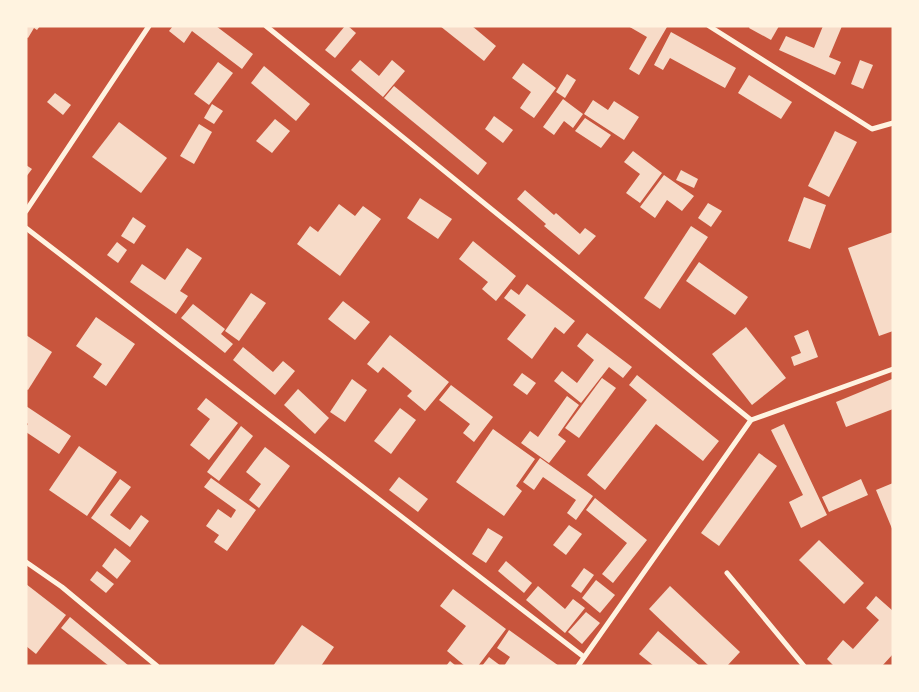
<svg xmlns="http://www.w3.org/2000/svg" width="919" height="692" font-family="'PT Sans Narrow',sans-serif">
	<rect width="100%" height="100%" fill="#c8553d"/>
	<g fill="#f7dbc8">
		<path d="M26,26H40L37,30L34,28L28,38L26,37Z"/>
		<path d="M173,26H216L253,54L242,69L192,31L184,43L169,31Z"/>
		<path d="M345,26H348L356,33L335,58L325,50Z"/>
		<path d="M440,26H472L496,46L484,61Z"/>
		<path d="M628,26L667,27L639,75L629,69L647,37Z"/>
		<path d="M750,26H779L771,40L749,28Z"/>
		<path d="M823,26H842L829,57L841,62L835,75L779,50L786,36L814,48Z"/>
		<path d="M671,32L736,68L725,88L670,58L663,70L654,65Z"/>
		<path d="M360,60L379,76L392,60L405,71L383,97L351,70Z"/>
		<path d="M860,60L873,65L863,89L851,84Z"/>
		<path d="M218,62L233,73L209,105L194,94Z"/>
		<path d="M523,63L556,88L534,118L520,108L531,92L512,78Z"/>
		<path d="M264,66L310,104L296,121L251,83Z"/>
		<path d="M567,74L576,80L565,98L556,92Z"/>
		<path d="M749,75L792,102L781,119L738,93Z"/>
		<path d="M394,86L487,163L478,175L384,98Z"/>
		<path d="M55,93L71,105L63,115L47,102Z"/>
		<path d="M563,99L583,114L573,128L564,121L554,135L543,127Z"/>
		<path d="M593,100L608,110L614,101L639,117L624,140L584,114Z"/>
		<path d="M212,104L223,111L214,124L204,118Z"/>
		<path d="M494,116L513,130L503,143L485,129Z"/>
		<path d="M585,118L611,135L601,148L575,131Z"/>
		<path d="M275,119L290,131L272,153L256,141Z"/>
		<path d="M119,122L167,158L141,193L92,157Z"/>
		<path d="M199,124L212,132L194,164L180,156Z"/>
		<path d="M835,131L857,142L829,197L808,186Z"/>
		<path d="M633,151L662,173L640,203L626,193L640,174L624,162Z"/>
		<path d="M26,165L32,169L26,177Z"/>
		<path d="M681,170L698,179L694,188L676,180Z"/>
		<path d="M664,175L694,196L682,211L667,200L655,218L640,207Z"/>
		<path d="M525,190L554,215L556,213L580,234L585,228L596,236L579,255L544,226L546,224L517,199Z"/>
		<path d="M804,197L826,205L810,249L788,241Z"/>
		<path d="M420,198L452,219L438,239L407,218Z"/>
		<path d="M708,203L722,211L711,227L698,218Z"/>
		<path d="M339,204L355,216L363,206L381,219L340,276L297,244L310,226L318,232Z"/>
		<path d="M133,217L146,226L134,244L121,236Z"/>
		<path d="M691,226L708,237L660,309L644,298Z"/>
		<path d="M893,232V331L879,336L848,248Z"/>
		<path d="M473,241L516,276L496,301L482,289L488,282L459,259Z"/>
		<path d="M117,242L127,250L118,263L107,255Z"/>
		<path d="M187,248L202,258L180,291L188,296L176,314L130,282L142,264L165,280Z"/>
		<path d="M699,262L748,297L735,315L686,281Z"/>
		<path d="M527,284L575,321L564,334L555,327L532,359L507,339L526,315L504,298L511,289L519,295Z"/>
		<path d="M251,293L266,303L239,341L225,331Z"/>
		<path d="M343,301L370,322L355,340L328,319Z"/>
		<path d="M193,304L225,329L221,334L233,344L225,353L181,318Z"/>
		<path d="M96,317L135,344L106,386L93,377L102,364L76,346Z"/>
		<path d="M746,327L786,378L752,405L712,354Z"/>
		<path d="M808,330L818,357L794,366L791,357L801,353L794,336Z"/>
		<path d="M587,333L632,367L623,378L609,367L581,403L554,381L562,371L577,383L594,360L577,346Z"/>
		<path d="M26,335L52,352L28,390L26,389Z"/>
		<path d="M390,335L449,382L425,411L407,396L412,391L383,367L378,373L367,364Z"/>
		<path d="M243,347L273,372L283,361L295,371L275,395L233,360Z"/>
		<path d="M522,373L536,383L527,395L513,385Z"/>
		<path d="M637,375L719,441L703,461L656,424L605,490L587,475L647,400L629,385Z"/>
		<path d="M602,378L616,388L579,438L565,428Z"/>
		<path d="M352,379L367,390L345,422L330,412Z"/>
		<path d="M892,379L893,409L846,427L836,402Z"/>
		<path d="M451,385L493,417L474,442L463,433L470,424L439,400Z"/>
		<path d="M298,389L329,418L315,434L284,405Z"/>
		<path d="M567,396L579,405L558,435L566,441L549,463L521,443L530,431L538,437Z"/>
		<path d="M206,398L238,423L209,460L190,445L210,419L197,409Z"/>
		<path d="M26,406L71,436L59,454L26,432V427L28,424L26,422Z"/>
		<path d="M400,408L416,420L391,454L374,441Z"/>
		<path d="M784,424L827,515L801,528L789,502L803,495L771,430Z"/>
		<path d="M241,426L253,436L219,481L207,472Z"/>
		<path d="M493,429L535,459L516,486L522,491L504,516L456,482Z"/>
		<path d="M79,446L117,472L87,516L49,490Z"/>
		<path d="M265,447L290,466L259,508L249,500L261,484L246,472Z"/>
		<path d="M759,453L777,466L719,546L701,533Z"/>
		<path d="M540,458L593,496L576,520L567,513L576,500L543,477L534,490L523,482Z"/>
		<path d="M399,477L428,499L418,512L389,490Z"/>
		<path d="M211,478L256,510L227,551L214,542L219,535L206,526L218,509L231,518L236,510L204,487Z"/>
		<path d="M120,479L131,487L110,515L130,530L141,515L149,521L130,547L91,518Z"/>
		<path d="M861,479L868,495L829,512L822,497Z"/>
		<path d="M893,483V531L876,490Z"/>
		<path d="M595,498L647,540L613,583L602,574L627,543L586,510Z"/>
		<path d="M569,525L582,534L566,555L553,545Z"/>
		<path d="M488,528L503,537L486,563L472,554Z"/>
		<path d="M819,540L864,583L844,604L799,560Z"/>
		<path d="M115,548L131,561L117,579L102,566Z"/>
		<path d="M506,561L532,583L524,593L498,571Z"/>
		<path d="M584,568L594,575L581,593L571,586Z"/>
		<path d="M97,571L114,584L106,593L90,580Z"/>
		<path d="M596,580L615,595L600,613L582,598Z"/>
		<path d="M26,584L66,615L36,654L26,646Z"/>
		<path d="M538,586L565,609L573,599L585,608L565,633L526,600Z"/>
		<path d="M670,586L740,652L727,666H709L649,609Z"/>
		<path d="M453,589L506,629L478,666H465L447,651L466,626L440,606Z"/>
		<path d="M876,596L893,611V654L882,666H834L827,659L843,640L853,649L879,620L866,608Z"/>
		<path d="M586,612L600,623L582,644L568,632Z"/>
		<path d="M70,617L129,666H109L61,628Z"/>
		<path d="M302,625L334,647L321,666H273Z"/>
		<path d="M509,630L559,666H504L510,657L497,648Z"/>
		<path d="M658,631L700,666H654L639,654Z"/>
		<path d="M489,657L501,666H482Z"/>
		<path d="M450,661L456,666H446Z"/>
	</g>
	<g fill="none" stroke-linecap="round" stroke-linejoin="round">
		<g stroke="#fff3e0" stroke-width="5">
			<path d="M266,26L751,420L578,666"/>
			<path d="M709,26L872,129L893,123"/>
			<path d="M26,211L149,26"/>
			<path d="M26,228L584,657"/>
			<path d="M751,420L893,369"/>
			<path d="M26,562L62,587L157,666"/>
			<path d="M727,573L804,666"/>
		</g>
	</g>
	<rect width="919" height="692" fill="none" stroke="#fff3e0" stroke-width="55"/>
</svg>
